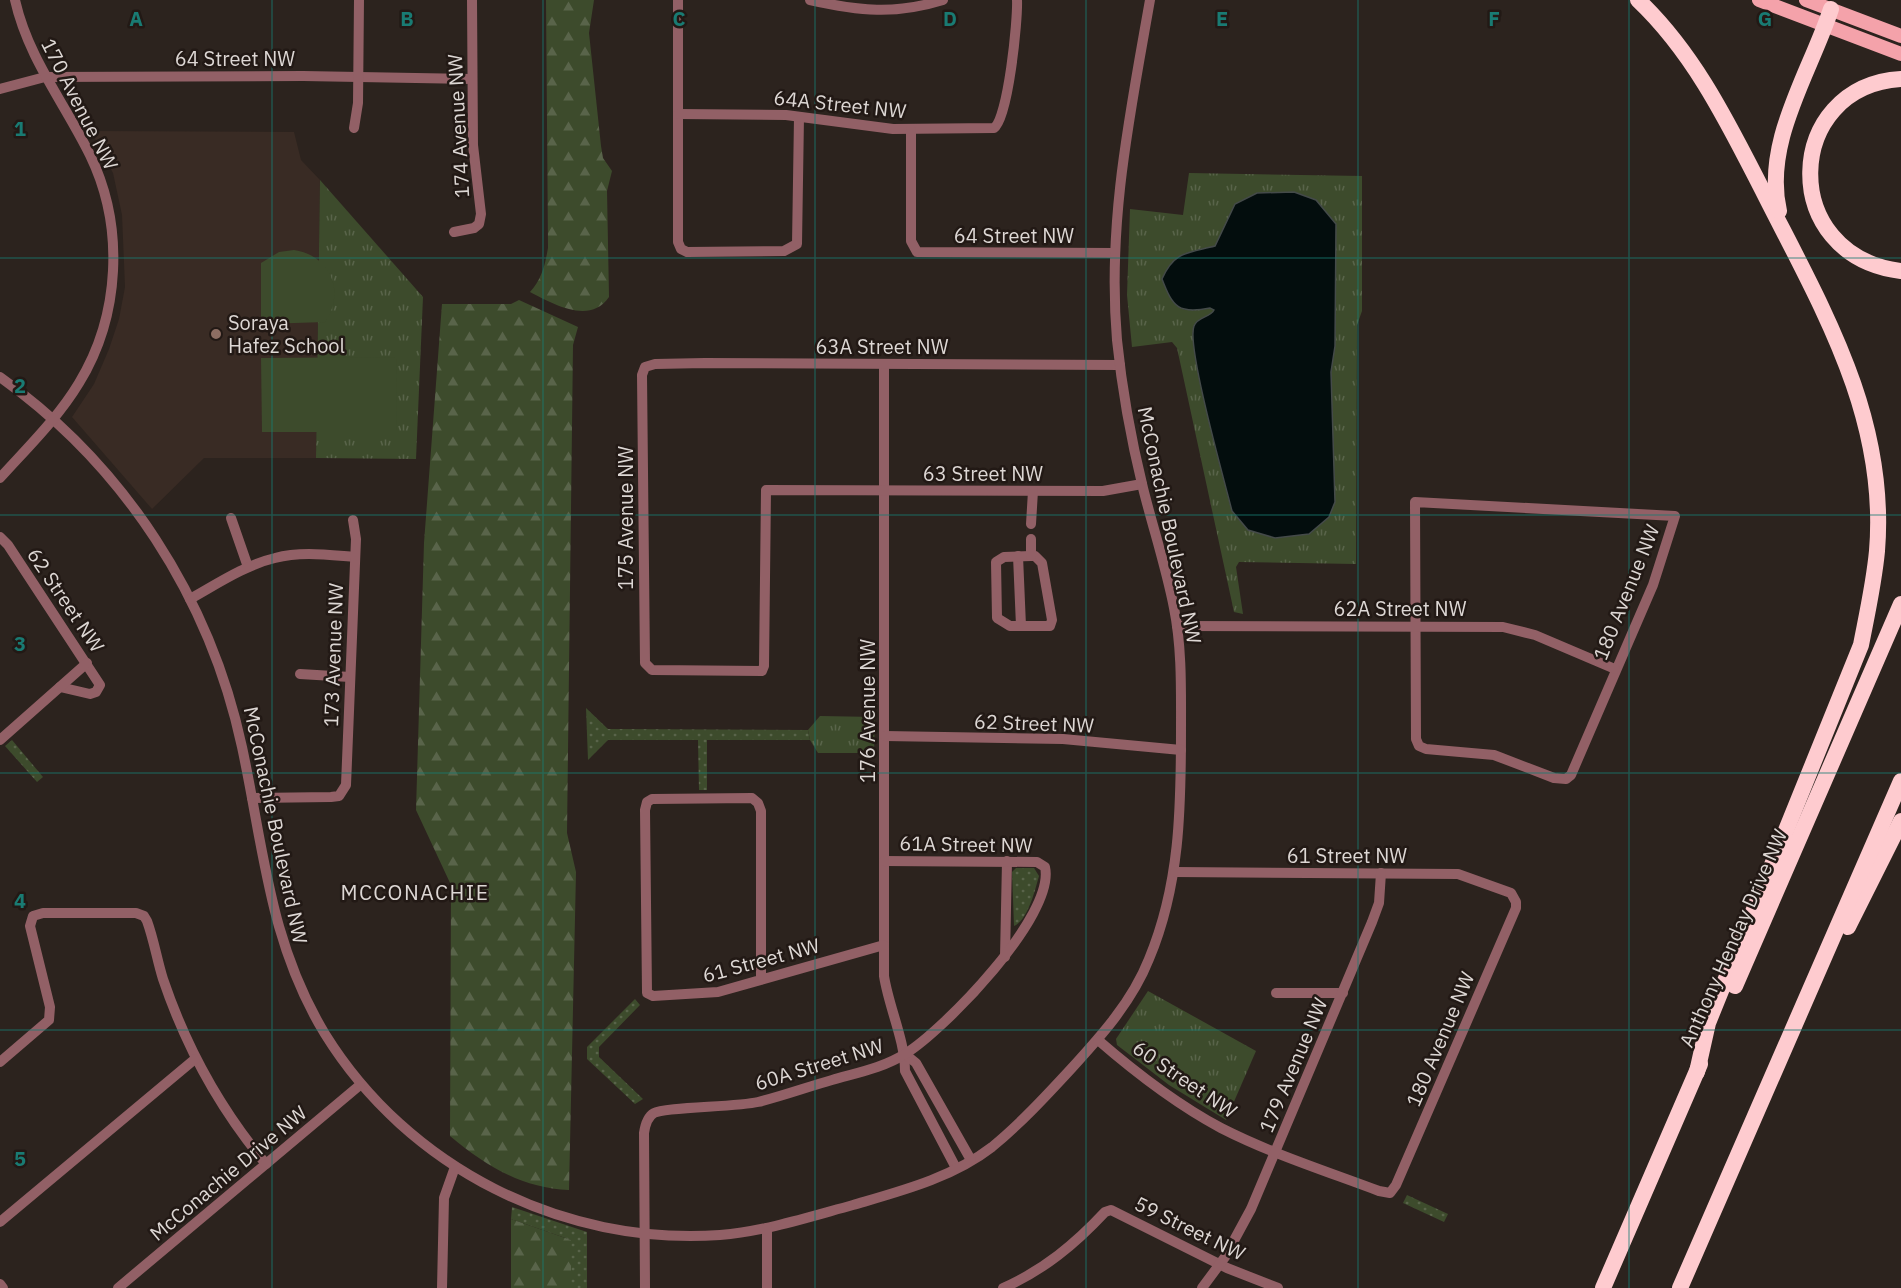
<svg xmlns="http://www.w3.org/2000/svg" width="1901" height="1288" font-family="'IBM Plex Sans',sans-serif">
	<defs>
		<pattern id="grass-dots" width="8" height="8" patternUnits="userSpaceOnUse" patternTransform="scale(1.5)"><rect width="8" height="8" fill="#3d4b2c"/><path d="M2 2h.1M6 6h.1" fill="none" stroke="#59644a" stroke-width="1.8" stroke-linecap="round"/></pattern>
		<pattern id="forest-firs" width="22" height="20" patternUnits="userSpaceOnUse" patternTransform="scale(1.5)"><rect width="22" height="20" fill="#3d4b2c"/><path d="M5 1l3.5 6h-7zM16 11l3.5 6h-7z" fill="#59644a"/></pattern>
		<pattern id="park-tufts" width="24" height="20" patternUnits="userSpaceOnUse" patternTransform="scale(1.5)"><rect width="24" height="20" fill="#3d4b2c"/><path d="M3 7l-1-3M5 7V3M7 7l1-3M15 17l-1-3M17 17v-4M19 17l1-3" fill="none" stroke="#59644a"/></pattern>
	</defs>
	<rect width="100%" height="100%" fill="#2c231e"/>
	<path fill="#392b24" d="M91,131L294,132L301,160L320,180L316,458H204L152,509L72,417L94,384L109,349L119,319L125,287L122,215L113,173Z"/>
	<g fill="url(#grass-dots)">
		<path d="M586,708L608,729L808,730L810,740H707V790H699L698,740H608L588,760Z"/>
		<path d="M12,740L43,777L37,782L5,746Z"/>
		<path d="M1016,868H1034L1039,876C1035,890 1028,920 1014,926L1012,872Z"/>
		<path d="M635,999L640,1005L599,1047V1057L643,1099L635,1104L587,1059V1047Z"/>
		<path d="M1407,1195L1448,1214L1444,1222L1403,1203Z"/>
		<path d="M512,1207L587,1232V1288H571V1240L511,1219Z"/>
	</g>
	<g fill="url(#forest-firs)">
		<path d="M546,0H594L589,33L601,146L603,158L612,171L607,191L609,297C590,325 553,304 530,292C542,279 545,265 548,248Z"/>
		<path d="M519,300L578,327L573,345L567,833L576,872L569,1190C522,1188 486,1166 450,1136L451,885L416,810L424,543L442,304H511Z"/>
		<path d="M511,1219L571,1240V1288H511Z"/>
	</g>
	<g fill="url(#park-tufts)">
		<path d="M1189,173L1362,176V311L1357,325L1356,564L1239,562L1236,567L1243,614L1234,612L1177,348L1172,342L1132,347L1127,295L1130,209L1183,215Z"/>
		<path d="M320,180L423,297L416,459L316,458Z"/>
		<path d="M820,716L875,717L874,753H818L810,740L808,730Z"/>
		<path d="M1148,991L1256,1051L1226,1120L1169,1085L1117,1045L1116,1039Z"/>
	</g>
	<g fill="#3d4b2c">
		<path d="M294,250C330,255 346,292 325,322L265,324L261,318V263L279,252Z"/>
		<path d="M396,357L397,432H262L261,358Z"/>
	</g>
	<path fill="#030d0d" stroke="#444a49" stroke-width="1.5" d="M1294,192L1316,200L1336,224L1335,346L1331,372L1335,502L1329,517L1309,534L1275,538L1248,530L1232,511C1225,483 1186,345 1194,326C1198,316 1210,318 1214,310L1210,308C1179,314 1173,308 1162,279C1174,251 1188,253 1215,246L1235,204L1257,193Z"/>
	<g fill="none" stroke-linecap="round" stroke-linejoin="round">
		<g stroke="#926066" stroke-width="10">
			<path d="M678,0V242L681,249L687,252L784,251L797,244L799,117"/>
			<path d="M810,0C859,11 895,15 943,0"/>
			<path d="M0,89L45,77L303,76L472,79"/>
			<path d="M678,114L786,115L893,129L994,128C1008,119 1018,20 1017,0"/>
			<path d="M354,128L358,103L359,0"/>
			<path d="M911,130V241L917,252L1114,253"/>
			<path d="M454,232L474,228L479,224L481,214L473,145L472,0"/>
			<path d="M884,364V976C889,1008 905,1040 905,1071L956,1168"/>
			<path d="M1120,365L705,363L655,364L645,367L642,375L645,663L652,670L762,671L764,666L766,490L1103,491L1142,484"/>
			<path d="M0,377C124,465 210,598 242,747C264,849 269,942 325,1034C408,1168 563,1246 720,1235C766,1231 809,1217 853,1205C901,1191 952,1178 992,1147C1020,1124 1046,1096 1070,1070C1101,1036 1132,1002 1149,959C1180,885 1181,809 1181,730C1181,689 1182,648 1174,608C1166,567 1153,528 1143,488C1131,439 1122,390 1117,340C1107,223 1130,114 1150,0"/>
			<path d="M0,478C27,448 58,418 79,383C120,316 125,227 90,155C64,102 28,58 15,0"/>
			<path d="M1415,502L1675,516L1653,585L1571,775L1566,779L1554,778L1494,755L1426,749L1419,746L1416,739Z"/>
			<path d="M231,518L248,567"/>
			<path d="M1031,524L1033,491"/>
			<path d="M0,537L8,545L100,685L96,692L90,694L60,687"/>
			<path d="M1018,556L1021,626"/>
			<path d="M1031,556H1035L1042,563L1052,620L1050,626H1010L997,618L996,562L1004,557Z"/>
			<path d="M1031,556V539"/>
			<path d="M190,599C217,584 245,565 275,558C301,551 329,555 355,557"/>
			<path d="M1177,626L1503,627L1535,635L1615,669"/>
			<path d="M300,674L350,677"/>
			<path d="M885,736L1063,739L1181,750"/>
			<path d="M0,740L87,663"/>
			<path d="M252,798L331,797L339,796L346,785L356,539L353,520"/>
			<path d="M1005,957L1007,861"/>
			<path d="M761,980V811L758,803L752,798L652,799L647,802L645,810L647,993L653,996L718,992L884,945"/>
			<path d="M1276,993H1343"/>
			<path d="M1098,1040C1136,1073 1176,1104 1221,1128C1272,1154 1326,1171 1379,1191L1390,1193L1396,1185L1516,908V902L1511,893L1458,874L1175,872"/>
			<path d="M905,1054L916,1063L971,1160"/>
			<path d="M0,1062L49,1020L50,1007L30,926L33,916L43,913H136L144,916L147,921C154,940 157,960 163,979C186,1047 220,1109 266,1164"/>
			<path d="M0,1222L195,1059"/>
			<path d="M767,1228V1288"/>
			<path d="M0,1284L3,1288"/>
			<path d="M118,1288L360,1085"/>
			<path d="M442,1288L444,1198L455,1167"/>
			<path d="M645,1288L644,1133C645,1126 647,1117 654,1113C664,1107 737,1107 758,1102C783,1096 807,1087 832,1080C856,1073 883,1068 905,1054C944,1030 1056,915 1045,867L1037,862L884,861"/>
			<path d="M1003,1288C1044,1270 1075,1244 1105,1212L1111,1210L1227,1268L1278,1288"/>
			<path d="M1202,1288L1225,1257L1251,1209L1372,922L1379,903L1381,873"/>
		</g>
		<g stroke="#f4a2aa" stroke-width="14">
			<path d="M1759,0L1901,54"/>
			<path d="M1806,0L1901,36"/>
		</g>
		<g stroke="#fecbcf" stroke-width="16">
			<path d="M1638,0C1695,54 1729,125 1764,193C1822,308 1888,417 1877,551C1874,583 1867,614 1861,645L1708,1023L1697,1072"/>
			<path d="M1901,79C1783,86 1777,256 1901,271"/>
			<path d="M1779,211C1763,142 1810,73 1831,9"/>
			<path d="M1848,927L1901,821"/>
			<path d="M1735,986L1901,604"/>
			<path d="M1603,1288L1700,1064"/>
			<path d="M1680,1288L1901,781"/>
		</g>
	</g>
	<path fill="none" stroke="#197b73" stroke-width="1.5" stroke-opacity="0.55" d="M272,0V1288M543,0V1288M815,0V1288M1086,0V1288M1358,0V1288M1629,0V1288M0,258H1901M0,515H1901M0,773H1901M0,1030H1901"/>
	<circle fill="#8d6e63" stroke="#221915" stroke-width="2" cx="216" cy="334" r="6"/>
	<g text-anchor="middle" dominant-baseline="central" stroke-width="5" stroke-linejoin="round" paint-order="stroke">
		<g font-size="20" fill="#ddd7d4" stroke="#221915">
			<text x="235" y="58">64 Street NW</text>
			<text transform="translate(80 104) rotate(63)">170 Avenue NW</text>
			<text transform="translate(840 104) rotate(6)">64A Street NW</text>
			<text transform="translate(458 126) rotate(-93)">174 Avenue NW</text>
			<text x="1014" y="235">64 Street NW</text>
			<text x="882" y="346">63A Street NW</text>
			<text x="983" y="473">63 Street NW</text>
			<text transform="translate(625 518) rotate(-90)">175 Avenue NW</text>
			<text transform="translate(1170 525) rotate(78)">McConachie Boulevard NW</text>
			<text transform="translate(1626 592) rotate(-68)">180 Avenue NW</text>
			<text transform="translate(66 600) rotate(56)">62 Street NW</text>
			<text x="1400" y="608">62A Street NW</text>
			<text transform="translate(333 655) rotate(-88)">173 Avenue NW</text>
			<text transform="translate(867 711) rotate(-90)">176 Avenue NW</text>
			<text transform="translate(1034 723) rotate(2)">62 Street NW</text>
			<text transform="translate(276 825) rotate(78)">McConachie Boulevard NW</text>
			<text transform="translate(966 844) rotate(1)">61A Street NW</text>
			<text x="1347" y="855">61 Street NW</text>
			<text transform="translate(1733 938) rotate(-66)">Anthony Henday Drive NW</text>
			<text transform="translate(761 960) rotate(-15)">61 Street NW</text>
			<text transform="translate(1440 1039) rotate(-67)">180 Avenue NW</text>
			<text transform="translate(819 1064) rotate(-17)">60A Street NW</text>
			<text transform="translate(1293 1065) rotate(-67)">179 Avenue NW</text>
			<text transform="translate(1185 1079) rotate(34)">60 Street NW</text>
			<text transform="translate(228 1173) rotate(-40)">McConachie Drive NW</text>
			<text transform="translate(1190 1228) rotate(26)">59 Street NW</text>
		</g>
		<g font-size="20" fill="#ddd7d4" stroke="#221915" text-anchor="start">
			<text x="228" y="322">Soraya<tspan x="228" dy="23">Hafez School</tspan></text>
		</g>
		<g font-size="21" letter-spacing="1.5" fill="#ddd7d4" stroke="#221915">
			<text x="415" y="892">MCCONACHIE</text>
		</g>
	</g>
	<g font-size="20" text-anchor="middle" font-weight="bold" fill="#197b73" stroke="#221915" stroke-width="5" stroke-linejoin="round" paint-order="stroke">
		<text x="136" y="26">A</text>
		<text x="407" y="26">B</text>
		<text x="679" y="26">C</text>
		<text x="950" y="26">D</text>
		<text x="1222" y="26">E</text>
		<text x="1494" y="26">F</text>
		<text x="1765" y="26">G</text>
		<text x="20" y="136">1</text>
		<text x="20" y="393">2</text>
		<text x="20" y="651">3</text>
		<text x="20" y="908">4</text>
		<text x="20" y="1166">5</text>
	</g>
</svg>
